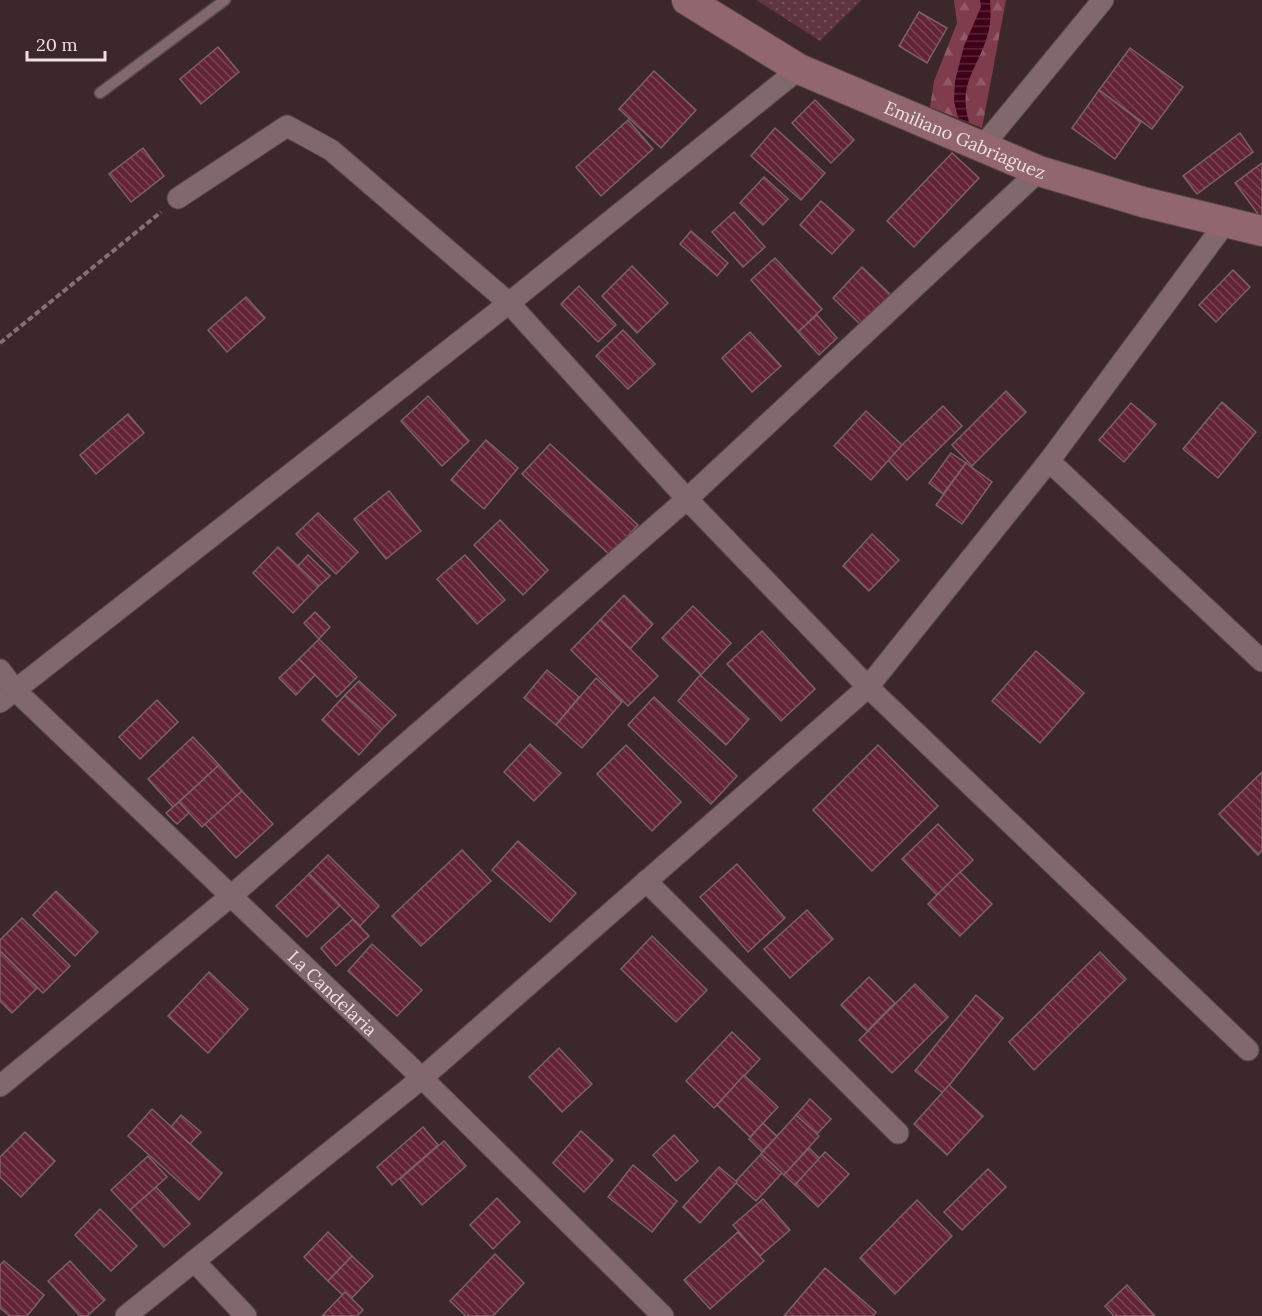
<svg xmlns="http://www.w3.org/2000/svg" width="1262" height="1316" font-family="Lora,serif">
	<defs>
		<pattern id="grass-dots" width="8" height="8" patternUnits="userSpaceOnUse" patternTransform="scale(1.5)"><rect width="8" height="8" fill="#5f353f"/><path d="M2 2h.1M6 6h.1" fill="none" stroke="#76525b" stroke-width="1.8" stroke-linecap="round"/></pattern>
		<pattern id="forest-firs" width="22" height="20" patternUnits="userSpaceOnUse" patternTransform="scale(1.5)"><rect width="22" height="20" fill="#7e3c4d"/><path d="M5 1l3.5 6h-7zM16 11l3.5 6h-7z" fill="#915866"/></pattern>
		<pattern id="water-rules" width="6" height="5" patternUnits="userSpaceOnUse" patternTransform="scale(1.5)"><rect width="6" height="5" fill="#3e0117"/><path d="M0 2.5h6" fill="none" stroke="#5a2639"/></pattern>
		<pattern id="building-back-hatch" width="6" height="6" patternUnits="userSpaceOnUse" patternTransform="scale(1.5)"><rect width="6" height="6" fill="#632536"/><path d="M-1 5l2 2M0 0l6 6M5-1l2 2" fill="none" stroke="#7a4453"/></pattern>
	</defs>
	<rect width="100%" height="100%" fill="#3c272b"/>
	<path fill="url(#grass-dots)" d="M756,0H862L820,41Z"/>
	<path fill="url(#forest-firs)" d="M954,0H1006L982,128L930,107L934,81L957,23Z"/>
	<path fill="url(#water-rules)" d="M980,0H990C991,12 991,25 987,37C976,72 958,83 969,122L958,118L954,101L955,81L964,46L981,7Z"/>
	<g fill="url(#building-back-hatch)" stroke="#7b6267" stroke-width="1.5">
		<path d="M919,12L947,28L927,63L899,46Z"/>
		<path d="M218,47L239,72L201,104L180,79Z"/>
		<path d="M1130,48L1183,87L1152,129L1099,90Z"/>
		<path d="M654,71L696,110L661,148L619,109Z"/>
		<path d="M1099,90L1141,122L1115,159L1072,128Z"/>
		<path d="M815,100L854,140L831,163L792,123Z"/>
		<path d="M628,120L653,149L601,196L576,167Z"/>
		<path d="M775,128L825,173L801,200L751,156Z"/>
		<path d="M1240,133L1253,152L1197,194L1183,176Z"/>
		<path d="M143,148L164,176L131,202L109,174Z"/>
		<path d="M952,153L979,178L914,247L887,221Z"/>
		<path d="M1262,163V218H1261L1235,183Z"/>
		<path d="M764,177L788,199L763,225L740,203Z"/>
		<path d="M821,201L854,230L832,254L800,225Z"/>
		<path d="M734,212L765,247L743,267L712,232Z"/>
		<path d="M691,231L728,263L717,276L680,244Z"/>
		<path d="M775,258L822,309L798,332L751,280Z"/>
		<path d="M632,266L668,303L637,333L602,296Z"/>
		<path d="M862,267L891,295L862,326L833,298Z"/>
		<path d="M1233,270L1250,287L1216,322L1199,305Z"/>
		<path d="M579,286L616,325L598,342L561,304Z"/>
		<path d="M246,297L265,318L227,352L208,330Z"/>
		<path d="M817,315L837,338L819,355L798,332Z"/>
		<path d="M623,330L655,364L628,389L596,356Z"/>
		<path d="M750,332L781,366L752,392L722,358Z"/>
		<path d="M1006,391L1026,412L972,466L952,445Z"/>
		<path d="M428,396L469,441L442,466L401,421Z"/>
		<path d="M1222,402L1256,432L1218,478L1183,449Z"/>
		<path d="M1131,403L1156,424L1124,462L1099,440Z"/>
		<path d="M943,406L962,426L907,480L887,459Z"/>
		<path d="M866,411L902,445L871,480L834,446Z"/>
		<path d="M128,414L144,433L96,474L80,455Z"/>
		<path d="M486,440L518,468L484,509L451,480Z"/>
		<path d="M550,444L638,525L610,555L522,474Z"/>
		<path d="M951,453L966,463L943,494L929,483Z"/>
		<path d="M966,463L992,482L962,524L936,505Z"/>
		<path d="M389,491L421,531L386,559L354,519Z"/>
		<path d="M318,513L358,552L336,574L296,534Z"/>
		<path d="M500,520L548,570L523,595L474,545Z"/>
		<path d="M872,534L899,560L869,591L843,566Z"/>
		<path d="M278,547L319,586L293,613L253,573Z"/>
		<path d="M308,555L330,576L319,586L298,566Z"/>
		<path d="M465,555L505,600L477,624L437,579Z"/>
		<path d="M624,595L653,624L630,649L600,620Z"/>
		<path d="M693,606L731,643L701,675L662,638Z"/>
		<path d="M315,612L330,627L319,639L304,623Z"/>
		<path d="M600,620L658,676L628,706L571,650Z"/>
		<path d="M762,631L815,689L781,721L727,664Z"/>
		<path d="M319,639L357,677L337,697L299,659Z"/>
		<path d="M1036,651L1084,693L1040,743L992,701Z"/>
		<path d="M299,659L315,675L296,695L279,678Z"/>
		<path d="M547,670L579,697L556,725L524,698Z"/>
		<path d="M700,675L749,719L726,745L678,701Z"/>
		<path d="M596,678L622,702L582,748L556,725Z"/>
		<path d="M359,681L396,715L382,729L345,695Z"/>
		<path d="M345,695L382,729L359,755L322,720Z"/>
		<path d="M654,697L737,776L711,804L628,725Z"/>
		<path d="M157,700L178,722L140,759L119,737Z"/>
		<path d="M193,737L219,765L173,807L148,779Z"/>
		<path d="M530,744L561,773L534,801L504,772Z"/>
		<path d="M626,745L681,802L652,831L597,774Z"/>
		<path d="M878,745L938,806L872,871L813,810Z"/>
		<path d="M219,765L242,791L202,827L179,802Z"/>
		<path d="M1262,772V850L1258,855L1219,814Z"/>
		<path d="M242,791L273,824L236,858L205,824Z"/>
		<path d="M179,802L189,813L177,824L166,813Z"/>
		<path d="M938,824L973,860L937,895L902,859Z"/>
		<path d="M518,841L576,893L550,922L492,870Z"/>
		<path d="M462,850L491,881L421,946L392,916Z"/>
		<path d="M328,855L379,906L360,926L309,874Z"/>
		<path d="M737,864L785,918L748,952L700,897Z"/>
		<path d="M960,872L992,904L960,936L928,904Z"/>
		<path d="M309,874L340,905L307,937L276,906Z"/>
		<path d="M56,891L98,932L75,956L33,915Z"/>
		<path d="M807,910L833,939L790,978L764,949Z"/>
		<path d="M22,918L70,966L43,993L0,951V940Z"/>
		<path d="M353,919L369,936L336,966L321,948Z"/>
		<path d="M652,936L707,990L676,1022L621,969Z"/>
		<path d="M372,944L422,990L397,1016L348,971Z"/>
		<path d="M0,951L37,988L12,1013L0,1001Z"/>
		<path d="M1100,952L1126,979L1034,1070L1009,1042Z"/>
		<path d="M209,972L248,1009L208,1053L168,1016Z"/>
		<path d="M869,977L895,1003L867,1031L841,1005Z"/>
		<path d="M915,984L948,1017L892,1073L859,1040Z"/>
		<path d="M976,995L1003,1018L943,1093L915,1071Z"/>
		<path d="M732,1032L760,1059L714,1108L686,1081Z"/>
		<path d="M559,1048L592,1084L562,1112L529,1077Z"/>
		<path d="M744,1075L778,1107L750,1137L717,1105Z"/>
		<path d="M949,1085L983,1116L947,1155L914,1124Z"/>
		<path d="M810,1099L831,1119L817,1134L796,1115Z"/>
		<path d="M152,1109L222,1173L199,1200L128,1136Z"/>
		<path d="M181,1115L201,1132L190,1144L171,1127Z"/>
		<path d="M796,1115L819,1136L784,1175L761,1154Z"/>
		<path d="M763,1123L777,1136L762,1152L749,1139Z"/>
		<path d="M423,1127L438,1145L392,1185L377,1167Z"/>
		<path d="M581,1131L613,1160L584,1192L553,1163Z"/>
		<path d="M25,1132L55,1161L21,1197L0,1177V1157Z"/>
		<path d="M674,1135L698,1161L676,1181L653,1155Z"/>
		<path d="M444,1141L466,1166L422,1205L400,1179Z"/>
		<path d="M809,1148L820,1159L795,1185L784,1175Z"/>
		<path d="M825,1152L849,1174L818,1207L795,1185Z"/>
		<path d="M761,1154L782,1173L756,1201L735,1182Z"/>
		<path d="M148,1156L167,1177L130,1210L111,1190Z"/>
		<path d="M633,1165L677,1201L652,1232L608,1197Z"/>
		<path d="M719,1167L737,1182L700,1223L683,1207Z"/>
		<path d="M988,1169L1006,1187L962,1230L944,1212Z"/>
		<path d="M156,1187L190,1224L164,1247L130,1210Z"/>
		<path d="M497,1198L520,1222L493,1249L470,1225Z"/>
		<path d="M763,1199L790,1230L760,1256L733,1225Z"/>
		<path d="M917,1200L952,1236L895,1294L860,1258Z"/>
		<path d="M100,1209L137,1246L111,1271L75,1235Z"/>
		<path d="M328,1232L352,1256L328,1281L304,1257Z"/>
		<path d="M738,1232L764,1261L710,1309L684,1280Z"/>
		<path d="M495,1254L524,1283L493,1316H466L450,1301Z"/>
		<path d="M352,1256L373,1276L349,1301L328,1281Z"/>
		<path d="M4,1261L44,1295L27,1316H10L0,1308V1265Z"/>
		<path d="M70,1261L105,1300L87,1316H80L48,1281Z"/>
		<path d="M825,1268L876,1312L873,1316H784Z"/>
		<path d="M1127,1285L1155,1316H1114L1105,1306Z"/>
		<path d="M345,1292L363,1310L357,1316H322Z"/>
	</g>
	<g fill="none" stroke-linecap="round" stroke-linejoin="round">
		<g stroke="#57464a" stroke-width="13">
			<path id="service" d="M100,93L225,0"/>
		</g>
		<g stroke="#57464a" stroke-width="23">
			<g id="minor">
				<path d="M982,147L1103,0"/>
				<path d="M178,198L287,126L331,150L509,303L687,499L868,687L1248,1050"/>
				<path d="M1049,461L1262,661"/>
				<path id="s1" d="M0,670L15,690L422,1078L663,1316"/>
				<path d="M0,702L509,303L799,69"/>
				<path d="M646,881L898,1133"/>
				<path d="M0,1086L231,896L687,499L1039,171"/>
				<path d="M194,1261L246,1316"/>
				<path d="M126,1316L422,1078L868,687L1049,461L1226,222"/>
			</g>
		</g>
		<g stroke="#57464a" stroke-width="32">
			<g id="secondary">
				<path id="s2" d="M687,0L799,69L1039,171L1143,202L1262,231"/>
			</g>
		</g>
		<path stroke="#837174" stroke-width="4" stroke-dasharray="6 3" stroke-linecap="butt" d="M0,343L161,212"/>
		<use href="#service" stroke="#81686c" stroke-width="10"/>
		<use href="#minor" stroke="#81686c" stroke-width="21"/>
		<use href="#secondary" stroke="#92666f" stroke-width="30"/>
	</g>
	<g text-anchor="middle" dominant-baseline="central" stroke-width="4.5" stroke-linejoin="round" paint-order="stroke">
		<g font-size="18" fill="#efe1e3" stroke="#3c272b">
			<text stroke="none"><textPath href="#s2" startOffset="312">Emiliano Gabriaguez</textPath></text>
			<text stroke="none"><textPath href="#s1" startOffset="464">La Candelaria</textPath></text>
		</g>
	</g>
	<path d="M27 51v9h78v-9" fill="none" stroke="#efe1e3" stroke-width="3"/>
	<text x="36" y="51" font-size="18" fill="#efe1e3" stroke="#3c272b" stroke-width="4.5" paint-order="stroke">20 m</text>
</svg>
